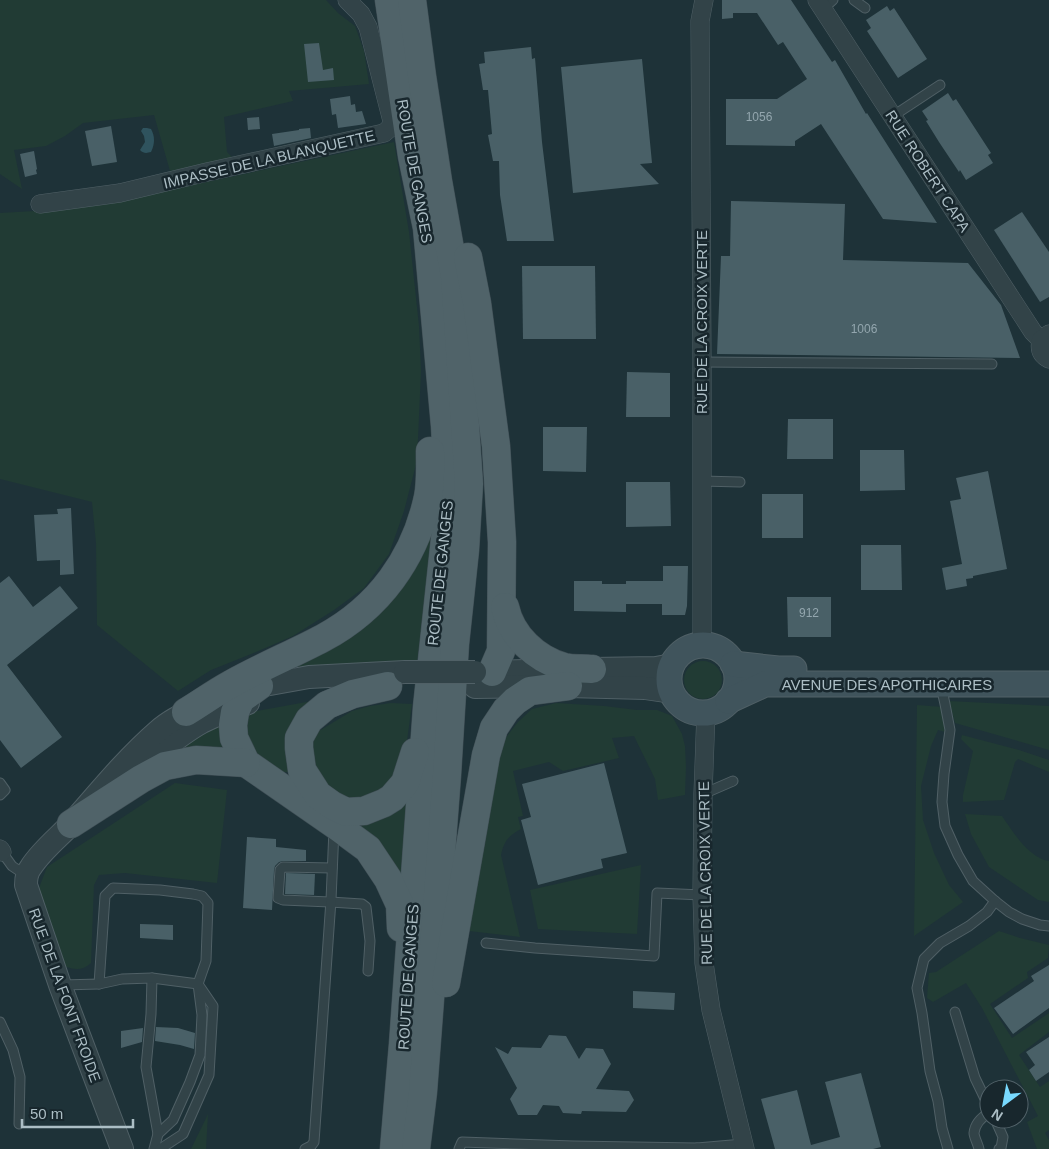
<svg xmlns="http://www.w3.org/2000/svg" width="1049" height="1149" font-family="Arial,sans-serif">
	<rect width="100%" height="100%" fill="#1e3238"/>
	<g fill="#213b34">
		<path d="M0,0H326L338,13L355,26L364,51L369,84L289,91L293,101L224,117L227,152L234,159L170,171L154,115L83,123L65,136L46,146L14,150L22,189L0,174Z"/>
		<path d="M394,142L409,232L419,326L421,371L417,461L404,511L389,554L364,588L334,610L293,636L256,652L211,670L178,691L97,625L96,543L92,502L0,479V213L69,209L122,200Z"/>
		<path d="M439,502L417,663L292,667L302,659L350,638L374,617L399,593L411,572Z"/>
		<circle cx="703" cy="680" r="19"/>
		<path d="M312,701L291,772H274L256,752L246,735V713Z"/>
		<path d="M949,701L1049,706V750L955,723Z"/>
		<path d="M391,703L412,704L404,763L396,782L360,801L343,799L321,784L308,744L314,734L352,711L370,706Z"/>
		<path d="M556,703L604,706L637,710H657L672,716L682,734L685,746L686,767L685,795L658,800L655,779L634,736L612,738L619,758L563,771L549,762L513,771L523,816L518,817L521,829C508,836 504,841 501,855L520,937L469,931L497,769L504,740L518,722L532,709Z"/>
		<path d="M917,705L943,707L945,732L938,730L931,746L921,786L923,820L934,853L949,885L963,902L914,936Z"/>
		<path d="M221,725L226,750L162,760L189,738Z"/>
		<path d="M962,735L1019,750L1049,760V772L1018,759L1015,762L1004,800L963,802V795L973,751L961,739Z"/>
		<path d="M175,783L227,790L217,883L125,873L99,875L94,885L91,963C82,971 75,970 64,966L45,916L39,888L47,867Z"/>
		<path d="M414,785L404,887L353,831L357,819Z"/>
		<path d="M965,814L1002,816C1013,832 1029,858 1049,861V902L1038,900L989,867L971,834Z"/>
		<path d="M641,865L637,934L538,929L530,890Z"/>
		<path d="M999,931L1020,938L1049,945L1048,958L1027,972L1028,978L990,1004L1012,1038L1049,1013V1032L1019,1055L1040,1087L1049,1081V1130L1045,1133L1049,1140V1149H1037L1027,1122L1038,1116L982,1008L966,983L933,1002L927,998L929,973L936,972Z"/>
		<path d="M208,1114L206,1149H191Z"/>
	</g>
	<path fill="#2f535e" d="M143,128H147L151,129C155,136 155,144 151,152C147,153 144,154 140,150L145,142L144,136L141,131Z"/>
	<g fill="#496067">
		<path d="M722,0H791L832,62L835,60L866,114L867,113L937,223L883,219L821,124L795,141V146L726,145V99H777L807,79L783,42L778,45L757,13H733V18L722,19Z"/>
		<path d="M887,6L890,11L894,8L927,59L898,78L867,31L871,28L866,20Z"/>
		<path d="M319,43L323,70L333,68L334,80L308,82L304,44Z"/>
		<path d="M531,47L532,59L535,58L542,142L554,241H507L500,195L499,161H493L488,135L492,134L488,90H483L479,64L485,63L484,52Z"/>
		<path d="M642,59L652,163L640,164L659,184L573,193L561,67Z"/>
		<path d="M948,93L953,101L956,99L991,153L988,155L993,163L966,180L960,170L959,172L939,142L926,121L928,120L922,111Z"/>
		<path d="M350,96L351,105L355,104L356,112L362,111L366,124L338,128L336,114L332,115L330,99Z"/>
		<path d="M259,117L260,129L248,130L247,118Z"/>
		<path d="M111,126L117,162L92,166L85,131Z"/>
		<path d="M310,128L311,138L274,146L272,134L299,130V129Z"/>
		<path d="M34,151L37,169L36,170L37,174L25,177L20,154Z"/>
		<path d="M731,201L845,204L843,260L968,263L1001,305L1020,358L717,354L721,256H730Z"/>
		<path d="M1022,212L1049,252V297L1040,302L994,230Z"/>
		<path d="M522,266H595L596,339H523Z"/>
		<path d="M627,372L670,373V417H626Z"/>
		<path d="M788,419H833V459H787Z"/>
		<path d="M543,427H587L586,472L543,471Z"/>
		<path d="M860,450H904L905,490L860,491Z"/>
		<path d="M988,471L1007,569L973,576V578L966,579L967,586L946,590L942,568L962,564L950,501L961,499L956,478Z"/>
		<path d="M626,482H670L671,526L626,527Z"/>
		<rect x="762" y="494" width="41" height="44"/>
		<path d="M71,508L74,574L60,575V560L37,561L34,515L58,514L57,509Z"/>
		<path d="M861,545H901L902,590H861Z"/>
		<path d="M663,566H688L687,606L685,615H662V604H626V612L574,611V581H602V584H626V581H663Z"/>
		<path d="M9,576L33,607L60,586L78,608L7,665L62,737L21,768L0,740V583Z"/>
		<path d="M787,597H831V637H788Z"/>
		<path d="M604,763L627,853L601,859L603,868L538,885L521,820L531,817L522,784Z"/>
		<path d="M247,837L276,839V847L306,850V861H283L279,862L275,866L274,870L272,910L243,908Z"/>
		<path d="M286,873L315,874L314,895L285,894Z"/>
		<path d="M140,924L173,925V940L140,938Z"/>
		<path d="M1049,965V1008L1013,1034L994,1008L1034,981L1031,976Z"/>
		<path d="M633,991L675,993L674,1010L633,1008Z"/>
		<path d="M156,1027L178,1028L195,1033L194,1049L180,1045L155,1041Z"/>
		<path d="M143,1028L142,1042L121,1048V1031Z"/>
		<path d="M549,1035L566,1036L579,1059L586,1048L603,1049L611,1064L596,1089L629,1091L634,1100L626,1112L582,1111L581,1114L563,1113L559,1106L543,1105L537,1115H518L510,1099L517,1088L495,1047L508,1054L512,1047L541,1048Z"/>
		<path d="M1049,1037V1072L1036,1081L1029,1070L1035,1065L1026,1052Z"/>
		<path d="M861,1073L881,1147L873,1149H775L761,1099L797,1090L811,1145L840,1137L825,1082Z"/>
	</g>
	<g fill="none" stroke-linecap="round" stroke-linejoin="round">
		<g stroke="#506066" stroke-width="11">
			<g id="service">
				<path d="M854,0L865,8"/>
				<path d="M823,9L833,0"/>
				<path d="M893,116L940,85"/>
				<path d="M702,362L992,364"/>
				<path d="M702,481L740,482"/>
				<path d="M941,686L945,704L950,730L944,774L942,802L945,826L958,855L973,881L995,901L1009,912L1022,919L1040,925L1049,926"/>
				<path d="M0,783L5,790L0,795"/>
				<path d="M703,794L733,781"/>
				<path d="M2,852L12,866L27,876"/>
				<path d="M332,868L283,867L280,870L278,898L283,900L330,902L362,904L366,907L370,941L368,971"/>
				<path d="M486,943L535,948L654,956L657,893L702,895"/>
				<path d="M152,978L151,1014L146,1067L158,1134"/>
				<path d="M99,984L105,896L113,888L160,890L193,894L202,896L208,903L206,961L198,984L202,1015L200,1055L190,1082L173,1120L158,1134L154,1149"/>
				<path d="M62,985L99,984L122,979L152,978L198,984L213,1006L209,1075L183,1134L160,1149"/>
				<path d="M955,1012L975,1078L989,1107"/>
				<path d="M0,1022L13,1050L20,1077L19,1124"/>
				<path d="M995,1119L1003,1137L1001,1148L999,1149"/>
				<path d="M697,1148L743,1144"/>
				<path d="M305,1149L311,1146L314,1142L331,900L334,829"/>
				<path d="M459,1149L462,1142L573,1146L697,1148V1149"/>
				<path d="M948,1149L942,1128L938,1101L930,1071L922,1013L917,988L924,959L940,943L969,926L987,912L995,901"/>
				<path d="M979,1149C978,1144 974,1137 974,1133C975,1124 982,1117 989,1113"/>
			</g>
		</g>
		<g stroke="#506066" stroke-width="19">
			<g id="minor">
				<path d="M817,0L1033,332L1041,340"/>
				<path d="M40,204L120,193L207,172L384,133L390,128L392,121L368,27L361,14L347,0"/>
				<path d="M1049,334L1041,340C1039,349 1041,355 1049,359"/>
				<path d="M702,645V362L700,21L704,0"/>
				<path d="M706,712L703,794L702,895L704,963L711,1010L745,1149"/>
				<path d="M0,849L2,852"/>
			</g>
		</g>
		<g stroke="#506066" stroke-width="24">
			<g id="tertiary">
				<path d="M493,672L592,669L656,668L672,665"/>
				<path d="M475,687L568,686L645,688L672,692"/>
				<path d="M242,689L309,677L405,672"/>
				<path d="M133,773C155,756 178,735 202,722C216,715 233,708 248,703"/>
				<path d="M122,1149L60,985L26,885C26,879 27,872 31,867C42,850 59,837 73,822C100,791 127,758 158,731C170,720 187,712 201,706"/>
			</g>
		</g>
		<g stroke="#506066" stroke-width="27">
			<g id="secondary">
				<circle cx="703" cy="679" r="34"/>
				<path d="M733,664L778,669H794"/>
				<path d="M728,701L765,684H1049"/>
			</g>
		</g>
		<g stroke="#3f4e55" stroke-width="29">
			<g id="primary">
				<path d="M389,0L412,156L427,228L445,426L449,501L427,707L403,1044L394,1149"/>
				<path d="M412,0L422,76L438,181L455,277L469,484L465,550L455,644L447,775L423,1092L416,1149"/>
				<path d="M468,257L477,303L496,446L502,542L501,651L492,672"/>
				<path d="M505,607C511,636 536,659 564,667C572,669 583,668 592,669"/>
				<path d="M259,686L241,699L235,712L233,725L234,738L246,763L334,824L368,849L388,879L400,905L401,928"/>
				<path d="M388,686L353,694L327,705L309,720L299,738V748L302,770L318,795L332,805L346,812L364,811L384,803L392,798L405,783L415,752"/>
				<path d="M186,712C201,703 216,692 231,684C261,667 293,654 323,638C379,608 415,558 428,497C431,482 430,466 430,451"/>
				<path d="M71,824L141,779L165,766L196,760L246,763"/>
				<path d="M446,983L486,755L494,728L506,710L515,701L530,691L568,686"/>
			</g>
		</g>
		<use href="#service" stroke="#324348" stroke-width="9"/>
		<use href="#minor" stroke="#324348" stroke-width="18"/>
		<use href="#tertiary" stroke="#324348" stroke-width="22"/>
		<use href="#secondary" stroke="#40545c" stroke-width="25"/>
		<use href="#primary" stroke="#506369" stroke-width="28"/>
		<g stroke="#506066" stroke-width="24" stroke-linecap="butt">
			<path id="tertiary-bridge" d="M405,672H475"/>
		</g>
		<use href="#tertiary-bridge" stroke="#324348" stroke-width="22"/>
	</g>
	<g text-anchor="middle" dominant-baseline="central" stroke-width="5" stroke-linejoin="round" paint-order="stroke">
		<g font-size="12" fill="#93a6ae">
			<text x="759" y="117">1056</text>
			<text x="864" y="329">1006</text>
			<text x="809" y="613">912</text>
		</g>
		<g font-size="15" fill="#acbec5" stroke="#18272d">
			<text transform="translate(269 159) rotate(-13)">IMPASSE DE LA BLANQUETTE</text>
			<text transform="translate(415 171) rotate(80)">ROUTE DE GANGES</text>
			<text transform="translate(928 171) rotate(57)">RUE ROBERT CAPA</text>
			<text transform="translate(701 322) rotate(-90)">RUE DE LA CROIX VERTE</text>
			<text transform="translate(440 573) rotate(-84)">ROUTE DE GANGES</text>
			<text x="887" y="684">AVENUE DES APOTHICAIRES</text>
			<text transform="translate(705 873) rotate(-91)">RUE DE LA CROIX VERTE</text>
			<text transform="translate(408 977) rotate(-86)">ROUTE DE GANGES</text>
			<text transform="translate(65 995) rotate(70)">RUE DE LA FONT FROIDE</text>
		</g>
	</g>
	<g transform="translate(1004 1104) rotate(212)"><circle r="24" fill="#18272d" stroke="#53636a"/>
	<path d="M0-4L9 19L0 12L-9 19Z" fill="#78d9fe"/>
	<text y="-8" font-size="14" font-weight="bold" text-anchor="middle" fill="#acbec5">N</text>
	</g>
	<path d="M22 1119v8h111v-8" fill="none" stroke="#acbec5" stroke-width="2.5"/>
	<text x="30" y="1119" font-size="15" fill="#acbec5" stroke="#18272d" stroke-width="4" paint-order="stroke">50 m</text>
</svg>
